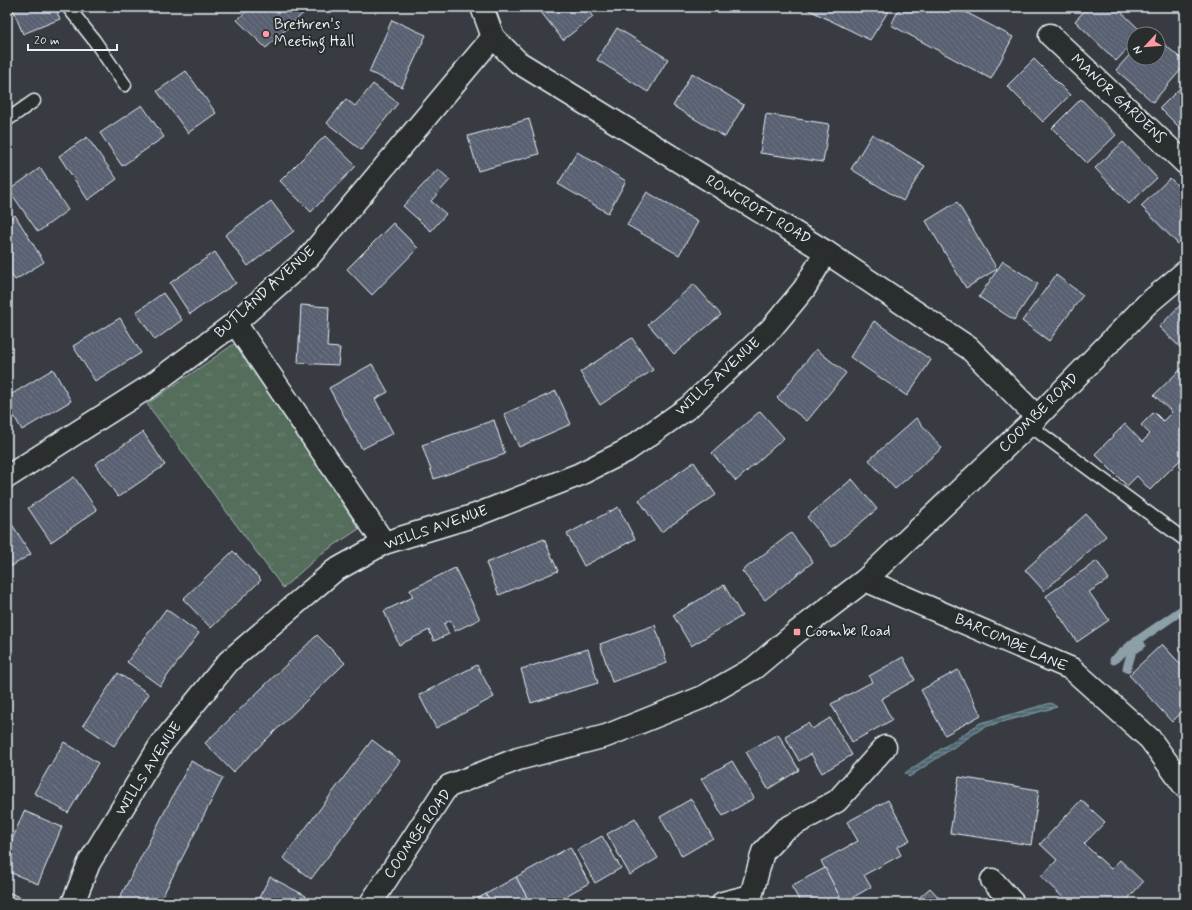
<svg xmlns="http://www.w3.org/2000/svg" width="1192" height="910" font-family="Mynerve,sans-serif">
	<defs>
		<pattern id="grass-tufts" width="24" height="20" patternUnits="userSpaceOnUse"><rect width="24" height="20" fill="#556e5c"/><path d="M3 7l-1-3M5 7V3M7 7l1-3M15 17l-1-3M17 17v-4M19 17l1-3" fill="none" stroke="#6d8374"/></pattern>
		<pattern id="water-rules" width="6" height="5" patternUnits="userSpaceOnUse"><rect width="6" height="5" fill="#506a75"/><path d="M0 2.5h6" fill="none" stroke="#698089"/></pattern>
		<pattern id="building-back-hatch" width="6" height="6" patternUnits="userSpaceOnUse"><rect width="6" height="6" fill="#586071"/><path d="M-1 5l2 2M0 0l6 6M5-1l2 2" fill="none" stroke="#707786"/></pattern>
	</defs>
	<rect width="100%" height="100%" fill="#383c42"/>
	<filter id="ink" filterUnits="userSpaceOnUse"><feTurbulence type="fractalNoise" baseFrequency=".025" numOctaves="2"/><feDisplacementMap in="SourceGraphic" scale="8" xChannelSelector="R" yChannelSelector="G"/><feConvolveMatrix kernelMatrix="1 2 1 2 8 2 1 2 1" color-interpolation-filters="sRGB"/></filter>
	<g filter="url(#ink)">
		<path fill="url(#grass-tufts)" stroke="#9eb0aa" d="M237,342L359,529L321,554L283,588L147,404Z"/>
		<path fill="url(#water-rules)" stroke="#8da0a9" d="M1051,703L1057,707L984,727L909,777L905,773L980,723Z"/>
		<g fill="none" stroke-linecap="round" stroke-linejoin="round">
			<g stroke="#8da0a9" stroke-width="9">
				<path d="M1114,660L1131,645L1182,610L1185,607"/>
				<path d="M1127,668L1132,651L1141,645"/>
			</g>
		</g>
		<g fill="url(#building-back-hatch)" stroke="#e8f1f8">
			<path d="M12,7H55L60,19L23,34Z"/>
			<path d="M251,7H310L266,48L237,20Z"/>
			<path d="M537,7H585L593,17L563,40Z"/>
			<path d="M803,7H891L870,40Z"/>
			<path d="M900,7H956L1013,37L991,79L891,25Z"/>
			<path d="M1088,7H1116L1143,33L1141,34H1134V42L1116,61L1075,21Z"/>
			<path d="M392,20L426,35L402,87L369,72Z"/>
			<path d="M617,28L668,59L648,92L597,60Z"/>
			<path d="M1158,39L1185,62V65L1153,102L1116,70L1134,50V58H1158Z"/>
			<path d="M1034,59L1070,95L1043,122L1007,86Z"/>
			<path d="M186,71L216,113L188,133L157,91Z"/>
			<path d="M692,73L744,105L725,137L673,106Z"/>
			<path d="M1185,83V133L1160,108Z"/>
			<path d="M373,84L398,103L361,150L327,123L346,99L355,106Z"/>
			<path d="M1081,99L1116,135L1087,163L1052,128Z"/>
			<path d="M142,105L164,137L122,166L100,133Z"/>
			<path d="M766,114L829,124L823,162L760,153Z"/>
			<path d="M529,119L539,154L478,171L468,136Z"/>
			<path d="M872,134L925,166L903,201L851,169Z"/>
			<path d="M325,136L356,166L311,212L280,181Z"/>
			<path d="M87,137L117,179L88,200L59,156Z"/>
			<path d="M1123,142L1157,178L1129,204L1095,168Z"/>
			<path d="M577,152L626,181L608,213L558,184Z"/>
			<path d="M40,168L68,210L38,232L9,190Z"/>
			<path d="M438,169L450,180L431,201L446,214L431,231L403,206Z"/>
			<path d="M1170,178L1185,193V240L1179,245L1141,206Z"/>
			<path d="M647,192L698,222L679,255L627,225Z"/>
			<path d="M271,201L294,231L248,266L225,235Z"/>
			<path d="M957,202L997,269L966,288L926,221Z"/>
			<path d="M15,215L44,262L15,280L7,268V220Z"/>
			<path d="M393,223L418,248L372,295L347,269Z"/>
			<path d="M215,252L236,283L190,314L170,283Z"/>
			<path d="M1003,261L1038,284L1014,320L979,297Z"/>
			<path d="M1056,275L1083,295L1049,341L1022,321Z"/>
			<path d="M694,284L721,315L674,354L648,324Z"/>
			<path d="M163,293L182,320L155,340L136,312Z"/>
			<path d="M1185,300V352L1159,327Z"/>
			<path d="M301,305L329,307L327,347L340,348L338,365L298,363Z"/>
			<path d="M120,318L141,353L95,381L73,346Z"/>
			<path d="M874,321L931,360L907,396L850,357Z"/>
			<path d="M632,338L653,370L600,405L580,372Z"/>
			<path d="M816,349L846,373L807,421L777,398Z"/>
			<path d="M372,364L388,392L375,399L393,433L362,449L329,388Z"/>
			<path d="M1184,366L1185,367V455L1150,490L1137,476L1127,486L1095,454L1125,424L1142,442L1150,434L1141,425L1154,412L1163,421L1172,412L1154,395Z"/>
			<path d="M53,369L71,401L22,430L7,404V397Z"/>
			<path d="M556,391L571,424L519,447L504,414Z"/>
			<path d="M760,411L784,438L736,481L712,453Z"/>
			<path d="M916,418L942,448L895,489L869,460Z"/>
			<path d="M494,420L505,454L434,479L422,445Z"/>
			<path d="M143,432L165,465L118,497L95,464Z"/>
			<path d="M694,462L716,495L661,532L639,500Z"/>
			<path d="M74,477L97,510L51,542L28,508Z"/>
			<path d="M852,479L877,509L832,547L807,517Z"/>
			<path d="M618,507L635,539L584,566L567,534Z"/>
			<path d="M1086,514L1106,536L1044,591L1025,570Z"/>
			<path d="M8,518L31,554L7,569V519Z"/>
			<path d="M791,533L813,562L765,600L742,571Z"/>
			<path d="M544,539L558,571L499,595L486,563Z"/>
			<path d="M233,551L261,580L211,628L183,599Z"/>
			<path d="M1097,561L1109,579L1089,592L1109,620L1077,642L1046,596Z"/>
			<path d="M455,568L480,619L455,631L450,620L444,624L449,634L434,641L429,630L399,645L384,611L413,597L410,590Z"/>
			<path d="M724,585L742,616L691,646L673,615Z"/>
			<path d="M166,609L199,633L160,686L127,662Z"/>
			<path d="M655,625L667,663L612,682L600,644Z"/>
			<path d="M317,635L345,663L233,772L205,743Z"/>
			<path d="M1162,644L1185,669V709L1172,722L1129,675Z"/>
			<path d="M588,649L598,683L531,703L521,669Z"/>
			<path d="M903,657L915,680L881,699L892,720L852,742L831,704L872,682L869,676Z"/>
			<path d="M477,665L494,697L436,728L419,695Z"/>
			<path d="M958,670L981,715L945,735L921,690Z"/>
			<path d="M118,673L149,694L114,746L83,725Z"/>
			<path d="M830,718L852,755L822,773L811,754L799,761L785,736L808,723L812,729Z"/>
			<path d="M1185,723V734L1180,729Z"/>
			<path d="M778,734L799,770L768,789L746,752Z"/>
			<path d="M372,740L400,761L311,879L283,858Z"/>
			<path d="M64,742L98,763L68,813L34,793Z"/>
			<path d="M191,761L223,778L159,903H117Z"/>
			<path d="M732,761L754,798L723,816L701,779Z"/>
			<path d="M959,777L1039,790L1031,845L950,833Z"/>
			<path d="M691,799L713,838L682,856L660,817Z"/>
			<path d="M888,800L910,840L897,847L901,855L864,875L871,887L843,903L821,861L858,841L847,822Z"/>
			<path d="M1081,800L1105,822L1084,844L1111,869L1120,860L1143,882L1124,903H1069L1041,877L1057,860L1040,844Z"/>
			<path d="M24,811L62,827L38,884L7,871V852Z"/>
			<path d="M635,818L658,858L630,875L607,834Z"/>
			<path d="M602,836L621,868L595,883L577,850Z"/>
			<path d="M570,847L589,883L553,903H530L516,877Z"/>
			<path d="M825,868L843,903H801L791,886Z"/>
			<path d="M270,877L306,896L303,903H256Z"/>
			<path d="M516,877L530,903H491L486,894Z"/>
			<path d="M930,888L944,903H913Z"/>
			<path d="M7,892L26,899L25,903H7Z"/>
			<path d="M486,894L491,903H469Z"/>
		</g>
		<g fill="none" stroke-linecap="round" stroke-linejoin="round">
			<g stroke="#e8f1f8" stroke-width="15">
				<g id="lane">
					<path d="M68,7L94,40L125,85"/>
					<path d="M7,120L34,101"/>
					<path d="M1029,425L1185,540"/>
				</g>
			</g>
			<g stroke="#e8f1f8" stroke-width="25">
				<g id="street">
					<path d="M482,7L493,37L518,62L826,252L969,348L1037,417"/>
					<path d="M1050,35L1185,163"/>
					<path d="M235,323L384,543"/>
					<path d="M7,477L150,386L235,323L309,257L493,37"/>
					<path d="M865,580L1072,669L1150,739L1185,787"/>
					<path d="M992,880L1013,903"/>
					<path d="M73,903L89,863L160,746L229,661L334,571L384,543L476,515L578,475L626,451L689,407L771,329L804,289L826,252"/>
					<path d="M371,903L444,791L449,786L518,759L606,736L703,697L754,668L797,632L865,580L1037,417L1147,304L1185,272"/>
					<path d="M723,903L751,896L763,852L784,830L837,801L885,747"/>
				</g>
			</g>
			<use href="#lane" stroke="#2a2d2e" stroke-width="12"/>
			<use href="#street" stroke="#2a2d2e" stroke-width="22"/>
		</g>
	</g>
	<g fill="#ff9aa2" stroke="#2a2d2e" stroke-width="1.5">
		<circle cx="266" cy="34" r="4"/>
		<rect x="793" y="628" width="8" height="8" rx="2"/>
	</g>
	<g text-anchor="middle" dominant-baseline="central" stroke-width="4" stroke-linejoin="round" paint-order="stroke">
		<g font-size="15" fill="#e8f1f8" stroke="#2a2d2e" text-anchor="start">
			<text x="274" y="25">Brethren's<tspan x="274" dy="17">Meeting Hall</tspan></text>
			<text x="805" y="632">Coombe Road</text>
		</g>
		<g font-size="15" fill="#e8f1f8" stroke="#2a2d2e">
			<text transform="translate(1118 99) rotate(43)">MANOR GARDENS</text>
			<text transform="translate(758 210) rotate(31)">ROWCROFT ROAD</text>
			<text transform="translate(265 292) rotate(-42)">BUTLAND AVENUE</text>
			<text transform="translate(718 377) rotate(-42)">WILLS AVENUE</text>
			<text transform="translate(1039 413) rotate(-45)">COOMBE ROAD</text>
			<text transform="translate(436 528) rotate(-19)">WILLS AVENUE</text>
			<text transform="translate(1011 643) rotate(24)">BARCOMBE LANE</text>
			<text transform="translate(149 769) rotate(-57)">WILLS AVENUE</text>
			<text transform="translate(418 834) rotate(-55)">COOMBE ROAD</text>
		</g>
	</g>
	<rect width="1192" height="910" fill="none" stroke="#2a2d2e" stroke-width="24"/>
	<rect x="12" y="12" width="1168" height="886" fill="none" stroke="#e8f1f8" stroke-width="1.5" filter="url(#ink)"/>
	<g transform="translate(1146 46) rotate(244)"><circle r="19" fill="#2a2d2e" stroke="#767b7f"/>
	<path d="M0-3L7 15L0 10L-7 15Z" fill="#ff9aa2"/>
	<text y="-6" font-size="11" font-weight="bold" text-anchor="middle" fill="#e8f1f8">N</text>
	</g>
	<path d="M28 44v6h89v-6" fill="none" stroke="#e8f1f8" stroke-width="2"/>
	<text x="34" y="44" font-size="12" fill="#e8f1f8" stroke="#2a2d2e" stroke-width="3" paint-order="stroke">20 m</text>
</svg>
